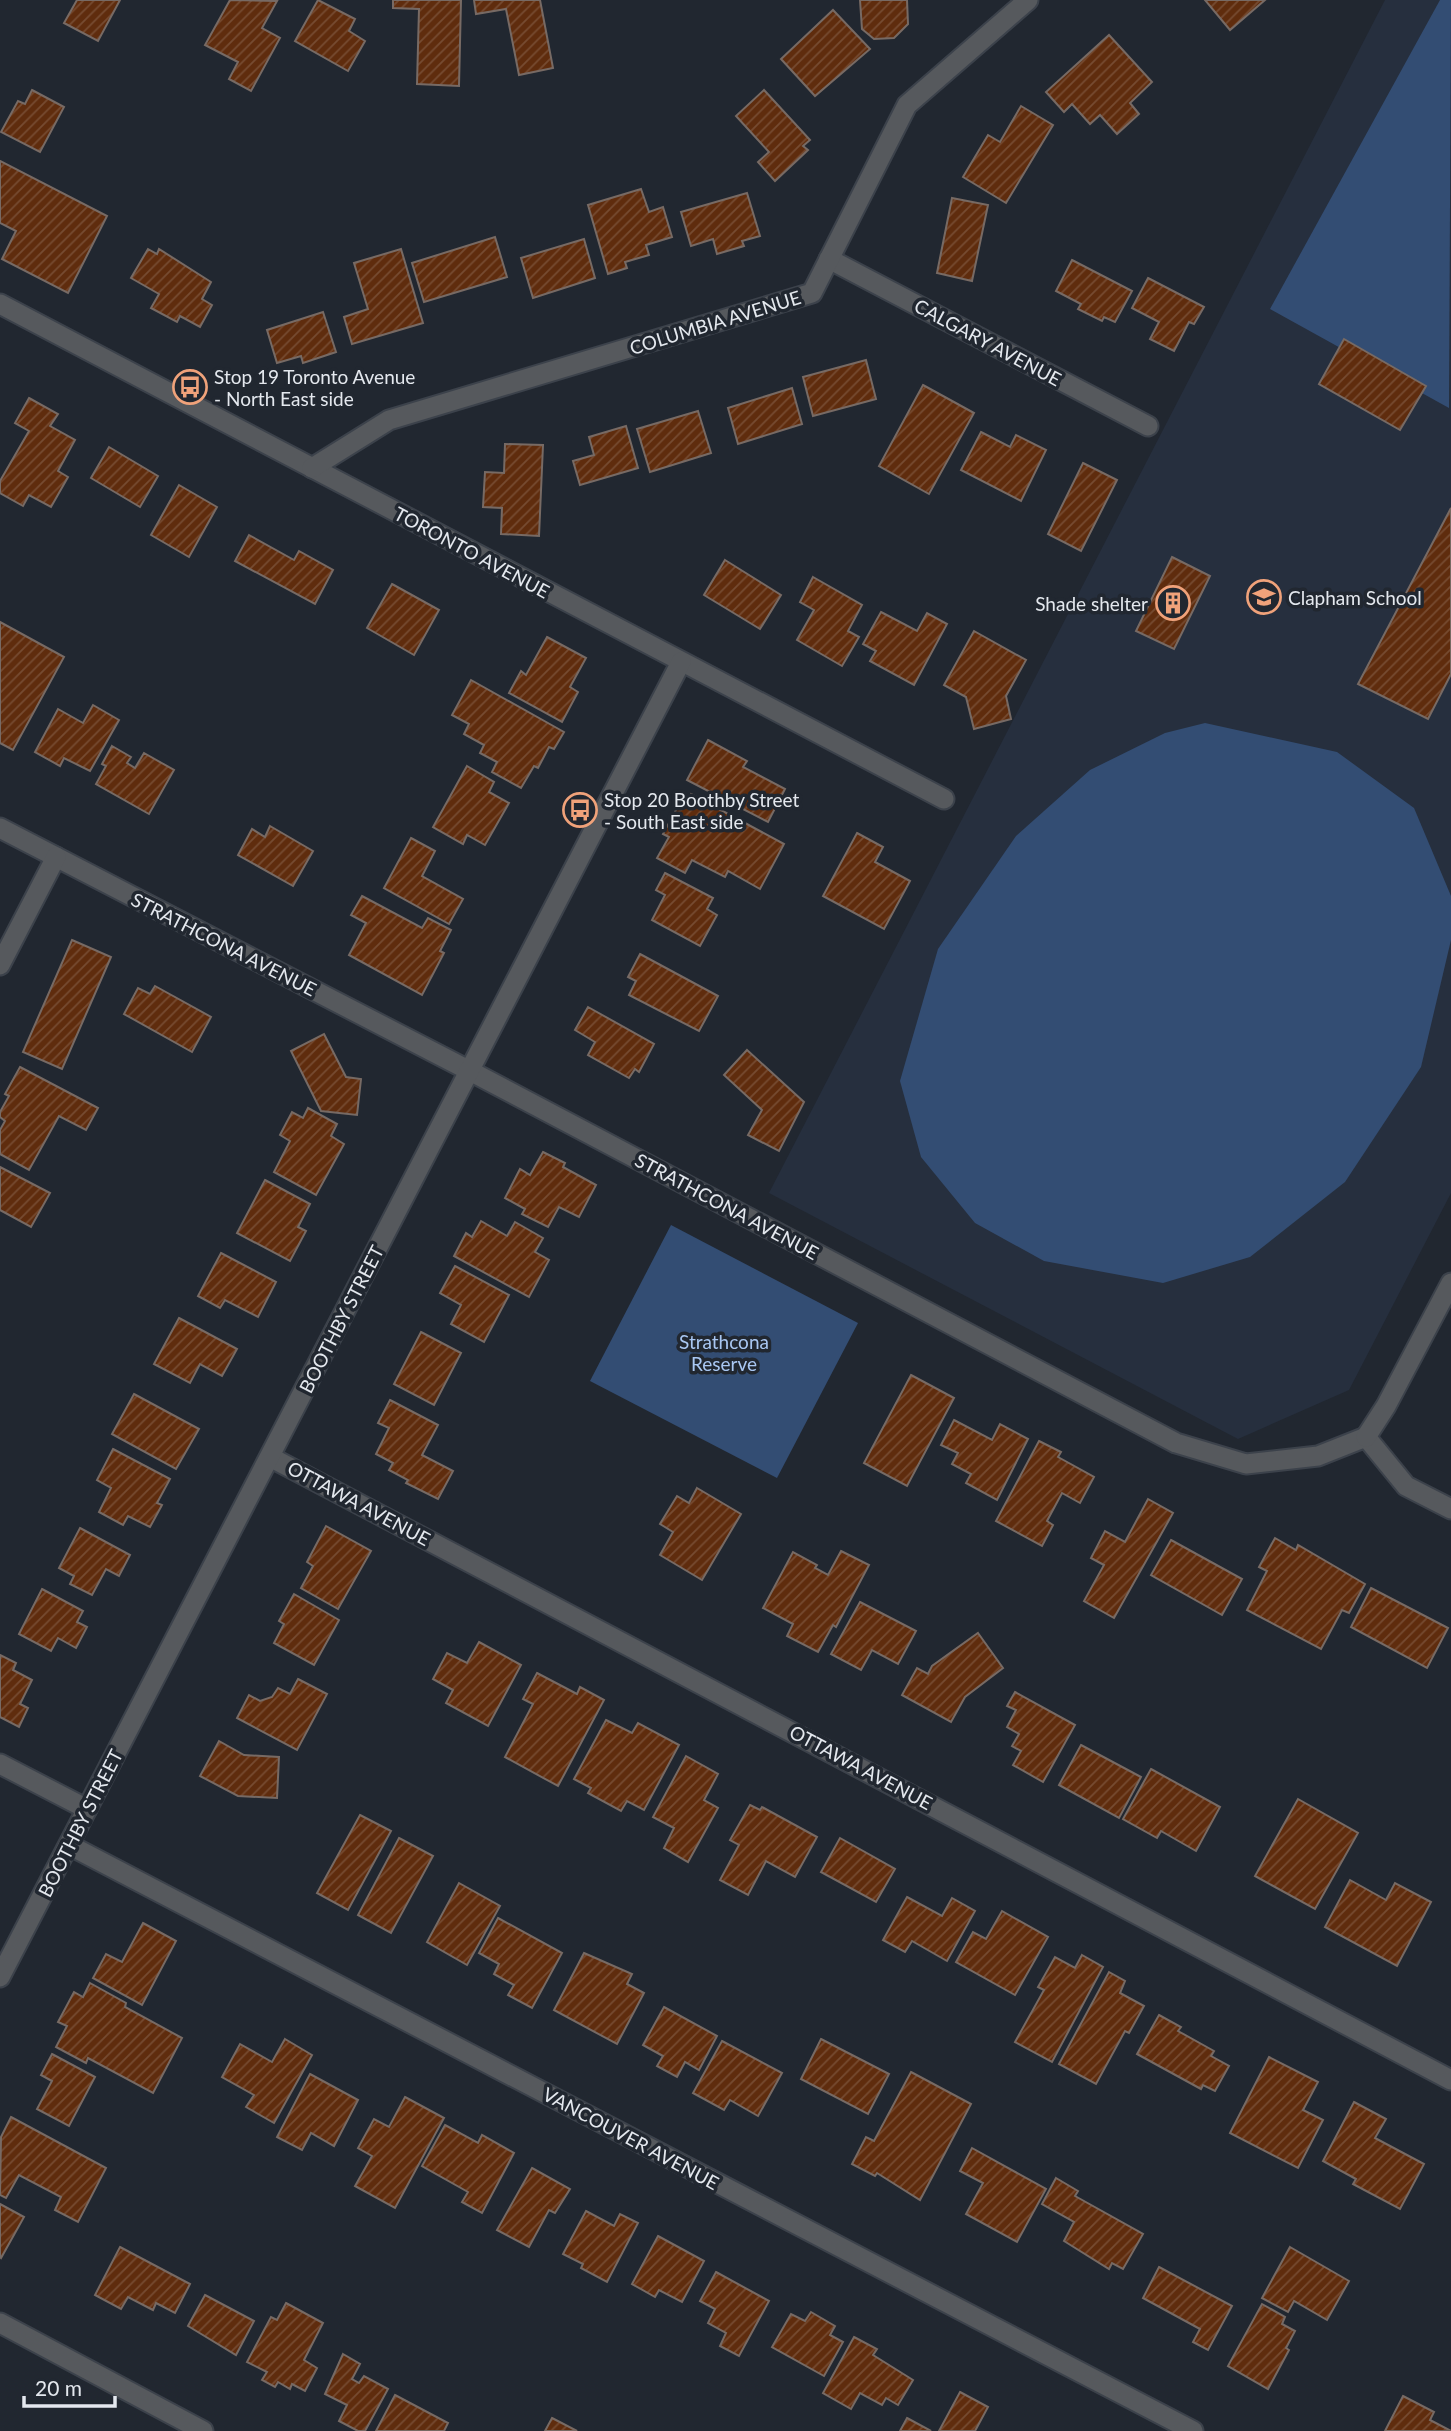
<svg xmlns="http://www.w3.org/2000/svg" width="1451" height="2431" font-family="Lato,sans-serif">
	<defs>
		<pattern id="building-hatch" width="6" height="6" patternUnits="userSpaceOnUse" patternTransform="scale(1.75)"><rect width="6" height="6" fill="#5f2c0d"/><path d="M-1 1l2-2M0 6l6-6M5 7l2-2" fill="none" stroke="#764b31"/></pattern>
	</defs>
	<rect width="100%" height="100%" fill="#212730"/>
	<path fill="#262f3e" d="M1385,0H1451V1193L1349,1390L1238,1439L769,1193Z"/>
	<g fill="#334d73">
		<path d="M1440,0H1451L1449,408L1270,309Z"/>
		<path d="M1205,723L1337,752L1414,808L1451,896V940L1421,1067L1345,1182L1250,1257L1163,1283L1044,1261L975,1223L921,1157L900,1081L938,949L1016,836L1090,770L1165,733Z"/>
		<path d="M671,1225L858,1323L777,1478L590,1381Z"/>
	</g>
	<g fill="url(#building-hatch)" stroke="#776a64" stroke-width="2">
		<path d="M77,0H120L98,41L64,23Z"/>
		<path d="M230,0L277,1L262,28L280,38L251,91L229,79L238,62L205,45Z"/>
		<path d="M318,0L355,19L349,31L365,41L348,71L295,41Z"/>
		<path d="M393,0H461L459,86L417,84L419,9L393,8Z"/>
		<path d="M474,0H540L553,68L519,75L506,9L476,14Z"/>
		<path d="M860,0H907L908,24L894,38L874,39L862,29Z"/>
		<path d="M1205,0H1265L1230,30Z"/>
		<path d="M833,10L870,49L815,96L781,59Z"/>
		<path d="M1109,35L1152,82L1130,103L1139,114L1117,134L1100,115L1090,124L1072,104L1064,112L1046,92Z"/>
		<path d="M32,90L64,107L40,152L1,132L18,101L25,104Z"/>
		<path d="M764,90L810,140L803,146L808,150L775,181L758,162L769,152L736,116Z"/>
		<path d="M1021,106L1053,125L1006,203L963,177L988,135L1000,142Z"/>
		<path d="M0,161L107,216L68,293L2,259L16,231L0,223Z"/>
		<path d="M641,189L649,212L663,207L672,237L646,245L649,255L625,262L627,268L608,274L588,205Z"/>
		<path d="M747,193L760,236L742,241L744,246L717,254L713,239L691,246L681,212Z"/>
		<path d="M952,198L988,205L972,281L937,273Z"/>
		<path d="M495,237L507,277L424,302L412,263Z"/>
		<path d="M584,239L595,278L533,298L521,258Z"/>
		<path d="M148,249L157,254L159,249L211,282L202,299L212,305L200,327L180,316L177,322L151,308L159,294L131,278Z"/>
		<path d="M401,249L423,323L352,344L344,317L368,309L354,263Z"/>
		<path d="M1072,260L1132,291L1115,322L1104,317L1102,321L1078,309L1081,304L1056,291Z"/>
		<path d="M1148,278L1204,307L1194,324L1189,322L1174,351L1150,339L1159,322L1132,308Z"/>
		<path d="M323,312L336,352L303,363L301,356L277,363L267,330Z"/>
		<path d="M1344,339L1426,386L1400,430L1319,384Z"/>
		<path d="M866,360L876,399L813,416L803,377Z"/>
		<path d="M923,385L974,413L929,494L879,466Z"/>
		<path d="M792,388L802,424L738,444L728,408Z"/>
		<path d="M29,398L58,414L50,426L75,440L58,471L68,477L51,507L29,495L23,506L0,493V481L29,431L15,423Z"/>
		<path d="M698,411L711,453L650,472L637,429Z"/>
		<path d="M626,426L638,468L580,485L573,461L594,455L589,437Z"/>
		<path d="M981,432L1010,447L1016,435L1046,450L1021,501L961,470Z"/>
		<path d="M505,444L543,445L539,536L501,534L502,508L483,507L485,472L504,473Z"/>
		<path d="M109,447L158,476L140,507L91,478Z"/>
		<path d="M1083,463L1117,480L1081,551L1048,534Z"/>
		<path d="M179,485L217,507L189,557L151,535Z"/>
		<path d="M1451,508V674L1428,719L1358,684Z"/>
		<path d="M249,535L294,560L299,551L333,570L315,604L235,561Z"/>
		<path d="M1172,557L1210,576L1174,649L1136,631Z"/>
		<path d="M725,560L781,595L760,629L704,595Z"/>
		<path d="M813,577L862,605L848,631L859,637L842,666L797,640L814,610L800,602Z"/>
		<path d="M392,584L439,610L414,655L367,628Z"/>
		<path d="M881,612L917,631L927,613L947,624L914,685L870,661L876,651L863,644Z"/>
		<path d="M0,622L64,657L13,750L0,743Z"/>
		<path d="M974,631L1026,660L1006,696L1011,719L974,729L966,697L944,685Z"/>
		<path d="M547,637L586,658L570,687L578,692L562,722L509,693L521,671L526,675Z"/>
		<path d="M471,680L564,732L554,749L549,747L538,768L534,766L521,788L492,772L497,762L480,753L484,745L464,734L469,724L452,715Z"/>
		<path d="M93,705L119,720L90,771L64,758L60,766L35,752L58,709L83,723Z"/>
		<path d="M708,740L747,761L743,767L785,789L768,822L687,780Z"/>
		<path d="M112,746L131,757L127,763L135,768L144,753L174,770L149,814L96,784L106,766L102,764Z"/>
		<path d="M467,766L494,782L489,792L509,803L485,845L467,835L463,844L433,827Z"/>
		<path d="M691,794L784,844L760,889L728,871L725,877L692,860L685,873L657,858L669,837L663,834L682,799L687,802Z"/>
		<path d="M270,826L313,851L293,886L238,855L252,829L265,837Z"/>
		<path d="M857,833L883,847L875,862L910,881L884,929L823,896Z"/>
		<path d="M411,838L435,851L422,876L463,899L449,924L384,888Z"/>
		<path d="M665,873L713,898L707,909L717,915L700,946L652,920L665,895L656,890Z"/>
		<path d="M362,896L422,928L428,918L451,930L440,951L444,953L422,995L349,955L366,923L351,915Z"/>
		<path d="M72,940L111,957L62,1069L23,1052Z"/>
		<path d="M640,954L718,996L699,1031L629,995L636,981L628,977Z"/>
		<path d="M155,986L211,1017L192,1052L124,1014L138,988L150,994Z"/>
		<path d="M588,1007L654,1044L639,1072L635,1069L629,1078L588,1055L595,1042L575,1030Z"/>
		<path d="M324,1034L346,1077L361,1079L357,1115L321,1111L291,1051Z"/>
		<path d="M747,1050L804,1102L779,1151L748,1135L762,1110L724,1075Z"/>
		<path d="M20,1067L98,1108L86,1130L59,1116L29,1170L0,1154V1130L5,1121L0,1117V1112L9,1096L5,1094Z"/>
		<path d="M308,1108L337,1124L331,1136L344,1144L316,1195L274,1172L290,1141L280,1135L292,1112L303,1118Z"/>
		<path d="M543,1152L565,1163L563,1167L596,1185L579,1217L559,1207L548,1227L522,1214L525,1209L505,1198L520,1169L530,1175Z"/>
		<path d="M0,1167L50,1193L31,1227L0,1210Z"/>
		<path d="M265,1180L310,1204L298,1227L306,1231L290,1261L237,1233Z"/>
		<path d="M481,1221L507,1236L515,1222L543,1238L535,1252L549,1260L529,1297L454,1256L466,1233L472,1237Z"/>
		<path d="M221,1253L276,1282L258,1317L225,1300L220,1308L198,1296Z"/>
		<path d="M455,1266L509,1295L484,1342L451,1324L461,1305L440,1293Z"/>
		<path d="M179,1318L237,1349L222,1376L200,1364L190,1383L154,1364Z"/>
		<path d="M421,1332L461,1353L434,1405L394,1384Z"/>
		<path d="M911,1375L954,1398L907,1486L864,1463Z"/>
		<path d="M134,1394L199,1429L176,1469L112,1434Z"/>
		<path d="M390,1400L438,1425L422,1455L453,1471L438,1499L406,1483L408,1480L389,1470L393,1463L376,1454L389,1428L378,1423Z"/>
		<path d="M954,1420L992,1440L1000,1424L1028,1439L997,1500L966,1483L971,1474L952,1464L958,1453L941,1445Z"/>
		<path d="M1039,1441L1061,1452L1058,1457L1094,1477L1080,1503L1062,1493L1047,1521L1053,1525L1042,1546L996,1521Z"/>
		<path d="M113,1449L170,1479L157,1503L162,1505L150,1527L128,1516L123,1525L99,1512L111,1488L97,1480Z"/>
		<path d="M697,1488L741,1514L702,1580L660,1555L673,1532L660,1524L677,1496L689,1503Z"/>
		<path d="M1148,1499L1173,1513L1114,1618L1084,1601L1104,1565L1091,1558L1105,1531L1125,1542Z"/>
		<path d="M326,1526L371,1551L338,1609L301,1588L313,1566L307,1562Z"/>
		<path d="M80,1528L130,1555L119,1576L106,1569L92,1595L70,1584L74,1576L59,1568Z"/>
		<path d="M1275,1538L1296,1550L1298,1545L1365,1584L1349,1613L1342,1610L1321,1649L1247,1610L1267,1571L1259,1567Z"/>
		<path d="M1171,1540L1242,1579L1222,1615L1151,1575Z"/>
		<path d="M841,1551L869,1565L836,1627L833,1625L818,1652L787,1636L793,1624L763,1608L793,1552L817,1565L815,1568L828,1575Z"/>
		<path d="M1371,1588L1448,1628L1427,1668L1351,1627Z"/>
		<path d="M42,1589L83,1611L77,1622L87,1627L76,1648L58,1638L51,1651L19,1634Z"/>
		<path d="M294,1594L339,1620L314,1665L274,1643L284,1624L279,1621Z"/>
		<path d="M860,1602L916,1631L898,1664L872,1650L861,1670L831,1654Z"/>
		<path d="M978,1633L1003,1668L965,1697L951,1722L902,1695L917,1668L928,1674L932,1666Z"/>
		<path d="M479,1642L521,1665L488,1726L446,1703L453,1690L433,1679L447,1653L467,1663Z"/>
		<path d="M0,1655L16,1663L13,1670L32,1680L20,1704L28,1708L19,1727L0,1717Z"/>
		<path d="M537,1673L577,1694L580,1687L604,1700L558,1786L505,1757L533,1704L523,1699Z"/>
		<path d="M298,1679L327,1694L297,1750L237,1718L249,1695L260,1701L272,1697L278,1688L290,1694Z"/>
		<path d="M1015,1692L1075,1725L1043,1782L1013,1765L1021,1751L1012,1746L1019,1734L1007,1727L1016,1710L1007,1706Z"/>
		<path d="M606,1720L632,1733L638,1723L679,1745L644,1810L627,1801L621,1811L588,1793L591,1788L574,1779Z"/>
		<path d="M219,1741L244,1755L279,1757L277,1798L238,1796L200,1776Z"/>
		<path d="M1081,1745L1141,1777L1119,1818L1059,1785Z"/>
		<path d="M686,1756L718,1774L704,1800L718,1808L688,1862L664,1848L674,1828L653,1817Z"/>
		<path d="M1151,1769L1220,1807L1196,1851L1161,1831L1157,1838L1123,1819Z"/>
		<path d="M1298,1799L1358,1833L1315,1909L1255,1876Z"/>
		<path d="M750,1805L760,1810L762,1807L817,1837L795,1877L766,1861L748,1895L720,1880L739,1845L730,1840Z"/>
		<path d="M360,1815L391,1831L348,1910L317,1893Z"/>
		<path d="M399,1838L433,1856L391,1933L358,1915Z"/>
		<path d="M840,1838L895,1869L876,1902L821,1872Z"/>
		<path d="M1350,1880L1386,1900L1395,1883L1431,1902L1397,1966L1325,1927Z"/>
		<path d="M459,1883L500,1906L467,1965L427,1942Z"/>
		<path d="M907,1897L942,1916L952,1898L975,1911L947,1961L912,1941L905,1952L883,1940Z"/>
		<path d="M1002,1911L1048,1937L1015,1995L956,1962L973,1932L986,1939Z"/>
		<path d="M498,1918L562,1953L532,2008L508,1995L514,1985L494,1974L499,1964L479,1953Z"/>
		<path d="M143,1923L176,1941L142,2005L93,1978L106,1954L122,1962Z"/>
		<path d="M584,1953L632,1974L627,1984L644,1993L617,2044L554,2010Z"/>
		<path d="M1082,1955L1103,1967L1052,2062L1015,2042L1044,1990L1038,1987L1055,1957L1075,1968Z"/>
		<path d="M1109,1972L1125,1981L1120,1993L1144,2006L1129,2033L1125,2031L1096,2084L1059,2064Z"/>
		<path d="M90,1983L126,2003L125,2007L182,2038L153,2093L88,2058L86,2063L56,2047L67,2026L58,2022L74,1992L83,1997Z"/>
		<path d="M664,2007L717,2036L699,2070L685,2062L677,2077L657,2066L663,2056L643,2045Z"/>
		<path d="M1159,2015L1181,2027L1178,2031L1214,2051L1211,2056L1229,2066L1215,2091L1203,2085L1201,2089L1137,2054Z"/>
		<path d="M285,2039L312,2055L274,2123L246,2107L254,2095L222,2077L240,2044L272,2062Z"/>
		<path d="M821,2039L889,2074L868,2114L801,2079Z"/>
		<path d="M722,2041L782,2073L758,2116L730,2100L724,2110L693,2093Z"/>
		<path d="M52,2054L95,2077L69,2126L37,2109L52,2081L41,2075Z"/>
		<path d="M1269,2057L1318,2082L1303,2110L1323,2120L1298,2168L1230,2133Z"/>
		<path d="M911,2072L971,2104L920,2200L877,2173L875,2176L852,2164L866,2137L874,2141Z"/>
		<path d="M310,2074L358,2100L334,2146L311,2133L302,2150L277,2137Z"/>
		<path d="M405,2097L444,2118L395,2208L355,2186L372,2156L358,2148L374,2119L389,2127Z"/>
		<path d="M1354,2102L1386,2119L1375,2138L1424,2164L1400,2209L1353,2184L1356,2179L1323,2161Z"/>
		<path d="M11,2117L106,2168L78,2222L55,2210L61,2197L19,2175L6,2198L0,2195L1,2137Z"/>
		<path d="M445,2125L478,2143L482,2135L514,2153L482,2213L462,2202L468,2192L422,2166Z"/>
		<path d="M972,2148L1046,2189L1017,2242L966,2214L983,2183L960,2171Z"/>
		<path d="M532,2168L570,2189L555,2213L549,2210L529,2247L497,2230Z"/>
		<path d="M1056,2178L1078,2191L1075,2196L1143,2234L1123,2269L1112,2263L1109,2269L1064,2241L1074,2222L1042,2204Z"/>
		<path d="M0,2204L24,2217L1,2258L0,2257Z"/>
		<path d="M586,2211L614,2226L620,2214L638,2223L607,2282L581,2268L583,2264L563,2254Z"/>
		<path d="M658,2236L704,2261L682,2302L659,2290L655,2297L632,2284Z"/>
		<path d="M120,2247L190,2284L175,2313L156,2303L153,2310L128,2297L121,2309L95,2295Z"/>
		<path d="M1290,2247L1349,2281L1327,2320L1294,2301L1288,2312L1262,2298Z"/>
		<path d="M1159,2267L1232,2306L1208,2350L1193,2342L1200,2329L1143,2298Z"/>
		<path d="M716,2272L769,2301L739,2356L720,2346L726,2333L708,2323L715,2309L700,2301Z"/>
		<path d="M205,2295L254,2321L236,2355L188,2326Z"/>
		<path d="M286,2303L323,2323L304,2360L317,2368L305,2391L292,2384L290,2389L278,2382L275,2387L262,2380L267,2372L247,2362L271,2317L277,2320Z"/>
		<path d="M1262,2304L1285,2317L1282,2324L1295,2331L1286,2348L1289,2350L1268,2389L1228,2366Z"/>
		<path d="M811,2312L835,2326L830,2335L843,2342L824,2376L772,2347L791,2314L805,2321Z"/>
		<path d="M854,2337L877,2349L873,2355L913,2380L898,2405L886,2398L882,2405L860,2393L851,2409L823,2393Z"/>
		<path d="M343,2354L360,2364L352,2379L359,2383L364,2376L388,2389L365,2431H358L339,2421L347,2405L325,2394Z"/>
		<path d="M960,2392L988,2407L975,2431H939Z"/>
		<path d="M395,2395L448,2423L444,2431H376Z"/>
		<path d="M1403,2396L1434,2412L1430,2420L1451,2431H1385Z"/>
		<path d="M552,2418L577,2431H545Z"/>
		<path d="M907,2418L931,2431H900Z"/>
	</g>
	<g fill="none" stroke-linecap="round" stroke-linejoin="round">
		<g stroke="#3c424b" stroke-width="23">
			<g id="minor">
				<path d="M829,259L1148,426"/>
				<path d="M0,304L944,799"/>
				<path d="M312,468L389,420L812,293L907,105L1028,0"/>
				<path d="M0,828L470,1071L1176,1443L1246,1464L1318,1456L1366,1437L1406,1486L1451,1509"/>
				<path d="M0,965L56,857"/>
				<path d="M1366,1437L1386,1406L1451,1283"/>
				<path d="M270,1457L1451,2080"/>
				<path d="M0,1764L87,1809"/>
				<path d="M69,1845L1193,2431"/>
				<path d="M0,1977L681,662"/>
				<path d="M0,2323L203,2431"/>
			</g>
		</g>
		<use href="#minor" stroke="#56595d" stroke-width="19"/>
	</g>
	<defs>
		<g id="bus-ring" transform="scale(1.75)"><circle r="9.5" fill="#212730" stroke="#f0a27a" stroke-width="1.5"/><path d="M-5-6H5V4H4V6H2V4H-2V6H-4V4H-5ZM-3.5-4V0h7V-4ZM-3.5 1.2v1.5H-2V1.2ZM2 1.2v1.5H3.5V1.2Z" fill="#f0a27a"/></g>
		<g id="school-ring" transform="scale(1.75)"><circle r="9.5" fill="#212730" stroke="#f0a27a" stroke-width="1.5"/><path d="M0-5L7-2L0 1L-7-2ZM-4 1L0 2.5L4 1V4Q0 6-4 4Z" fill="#f0a27a"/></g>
		<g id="building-ring" transform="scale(1.75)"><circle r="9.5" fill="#212730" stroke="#f0a27a" stroke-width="1.5"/><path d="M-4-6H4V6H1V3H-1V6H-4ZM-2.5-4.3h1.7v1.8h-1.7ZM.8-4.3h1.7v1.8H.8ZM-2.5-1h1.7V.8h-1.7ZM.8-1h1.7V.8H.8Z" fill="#f0a27a"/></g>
	</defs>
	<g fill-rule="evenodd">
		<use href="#bus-ring" x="190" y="387"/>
		<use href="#school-ring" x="1264" y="597"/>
		<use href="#building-ring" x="1173" y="603"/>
		<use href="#bus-ring" x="580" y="810"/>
	</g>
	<g text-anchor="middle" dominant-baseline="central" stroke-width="7" stroke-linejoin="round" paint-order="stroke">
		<g font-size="19" fill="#e4e8ee" stroke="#212730">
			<text transform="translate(715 322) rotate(-17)">COLUMBIA AVENUE</text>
			<text transform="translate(988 342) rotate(28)">CALGARY AVENUE</text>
			<text transform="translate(472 552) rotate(28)">TORONTO AVENUE</text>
			<text transform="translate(224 944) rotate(27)">STRATHCONA AVENUE</text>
			<text transform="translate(727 1206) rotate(28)">STRATHCONA AVENUE</text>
			<text transform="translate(341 1319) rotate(-63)">BOOTHBY STREET</text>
			<text transform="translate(359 1503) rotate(28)">OTTAWA AVENUE</text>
			<text transform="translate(861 1767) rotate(28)">OTTAWA AVENUE</text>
			<text transform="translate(80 1823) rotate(-63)">BOOTHBY STREET</text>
			<text transform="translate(631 2138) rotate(28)">VANCOUVER AVENUE</text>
		</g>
		<g font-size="19" fill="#e4e8ee" stroke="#212730" text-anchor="start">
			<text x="214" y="376">Stop 19 Toronto Avenue<tspan x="214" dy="22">- North East side</tspan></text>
			<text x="1288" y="597">Clapham School</text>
			<text x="1148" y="603" text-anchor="end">Shade shelter</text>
			<text x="604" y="799">Stop 20 Boothby Street<tspan x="604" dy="22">- South East side</tspan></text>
		</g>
		<g font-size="19" fill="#a9c7f2" stroke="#212730">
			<text x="724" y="1341">Strathcona<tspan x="724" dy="22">Reserve</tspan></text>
		</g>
	</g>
	<path d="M24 2396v10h91v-10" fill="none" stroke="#e4e8ee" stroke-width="3.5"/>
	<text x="35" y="2396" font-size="21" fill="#e4e8ee" stroke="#212730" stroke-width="5" paint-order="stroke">20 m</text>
</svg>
